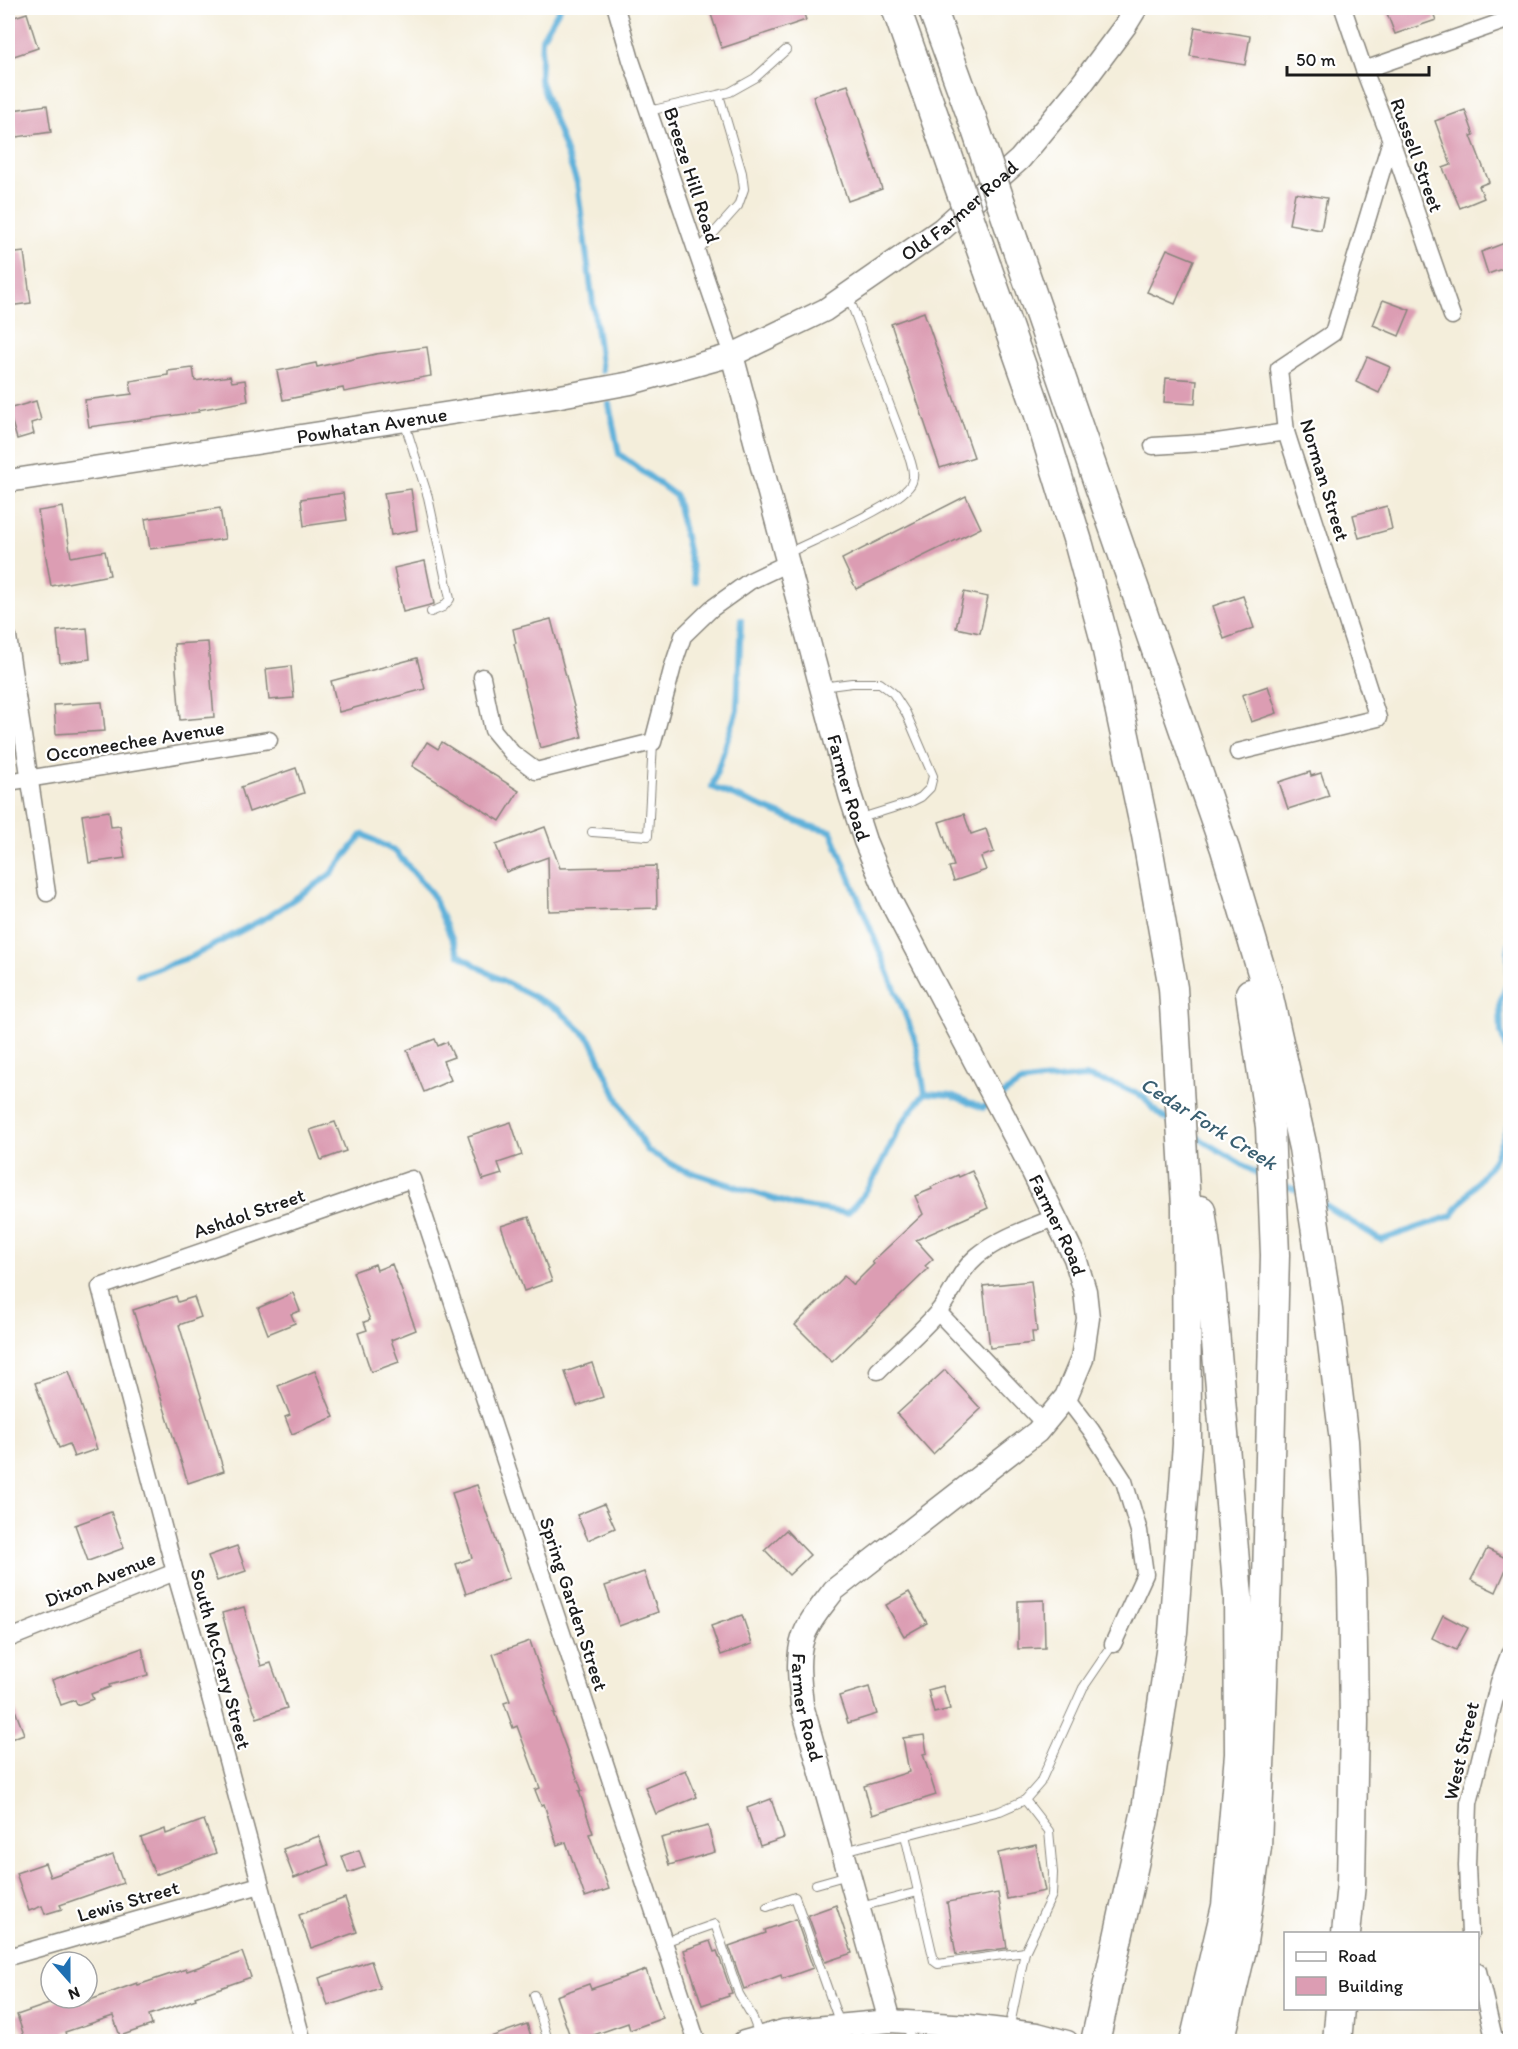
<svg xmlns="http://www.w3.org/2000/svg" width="1518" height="2049" font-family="Itim,sans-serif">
	<rect width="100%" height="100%" fill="#fff"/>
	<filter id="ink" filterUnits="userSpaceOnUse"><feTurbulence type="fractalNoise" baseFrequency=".0167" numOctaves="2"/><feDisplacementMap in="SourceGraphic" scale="12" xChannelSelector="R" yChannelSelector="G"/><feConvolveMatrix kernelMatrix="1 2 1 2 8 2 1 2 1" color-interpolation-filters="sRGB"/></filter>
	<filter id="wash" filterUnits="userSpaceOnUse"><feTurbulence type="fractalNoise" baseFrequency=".008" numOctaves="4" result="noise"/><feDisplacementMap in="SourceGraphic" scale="24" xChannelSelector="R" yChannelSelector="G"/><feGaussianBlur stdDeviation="1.35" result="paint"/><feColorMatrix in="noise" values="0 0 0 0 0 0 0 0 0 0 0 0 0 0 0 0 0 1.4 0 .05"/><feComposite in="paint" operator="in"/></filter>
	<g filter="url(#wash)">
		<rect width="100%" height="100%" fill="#f4eedb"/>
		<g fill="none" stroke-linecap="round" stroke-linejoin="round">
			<g stroke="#5fb1da" stroke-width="6">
				<path d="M560,8L542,38L540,80L577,183L602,371"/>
				<path d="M609,404L619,454L676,496L695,582"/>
				<path d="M741,620L737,710L712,787L809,826L831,831L915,1039L925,1093"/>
				<path d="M1510,942L1508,952L1509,979L1500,1003L1501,1032L1508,1054L1510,1086"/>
				<path d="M138,975L191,957L267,917L329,876L363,834L396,852L432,894L459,955L492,975L559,1010L591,1040L618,1100L647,1150L678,1168L793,1205L847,1213C874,1188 883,1158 900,1127C907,1115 917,1104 925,1093L951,1095L983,1108L1020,1083L1040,1080L1088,1077L1120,1086L1144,1097L1153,1109L1173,1124"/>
				<path d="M1190,1133L1263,1177"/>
				<path d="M1281,1185L1302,1191"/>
				<path d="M1321,1203L1381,1240L1451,1216L1494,1160L1510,1120"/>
			</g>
		</g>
		<g id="blocks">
			<g fill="#dc9db3">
				<path d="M709,8H802L806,20L722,48Z"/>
				<path d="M1385,8H1431L1436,20L1395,34Z"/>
				<path d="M27,13L38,48L8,58V19Z"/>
				<path d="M1195,27L1250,36L1245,65L1190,56Z"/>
				<path d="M848,85L882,189L848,201L813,96Z"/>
				<path d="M47,105L51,132L17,137L13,110Z"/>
				<path d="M1465,110L1474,135L1471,136L1489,182L1479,186L1484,198L1460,208L1443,168L1451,165L1435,121Z"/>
				<path d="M1295,193L1327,198L1321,230L1289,224Z"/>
				<path d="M1510,241V266L1488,274L1481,252Z"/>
				<path d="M1167,249L1194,260L1175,304L1147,292Z"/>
				<path d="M24,252L31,303L8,306V254Z"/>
				<path d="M1383,300L1410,310L1399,336L1373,325Z"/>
				<path d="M924,312L974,457L940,468L891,324Z"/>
				<path d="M427,347L431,376L344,392L343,388L283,400L277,371L316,363L317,367L376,354Z"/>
				<path d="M1367,357L1390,367L1379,393L1356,382Z"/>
				<path d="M193,368L195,381L230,376L232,382L245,380L248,401L198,410L199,412L89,427L85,400L132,394L130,381L168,375V371Z"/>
				<path d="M1166,378L1197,380L1195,404L1164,402Z"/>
				<path d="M36,401L41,420L31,423L34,434L17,439L8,409Z"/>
				<path d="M411,489L417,530L391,535L384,493Z"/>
				<path d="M343,493L347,520L304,526L301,499Z"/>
				<path d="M966,496L981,528L856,589L842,559Z"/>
				<path d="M1387,506L1392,529L1359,538L1353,515Z"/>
				<path d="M63,507L71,557L105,551L110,575L51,586L38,511Z"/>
				<path d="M220,508L225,539L150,549L145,519Z"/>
				<path d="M425,561L434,604L403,612L394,568Z"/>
				<path d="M964,592L988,597L980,633L956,628Z"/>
				<path d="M1243,596L1254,628L1224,639L1213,606Z"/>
				<path d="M551,619L582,737L540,748L514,644L516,643L513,629Z"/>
				<path d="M87,628L90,659L60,663L57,631Z"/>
				<path d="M208,642L214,717L180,720L174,644Z"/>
				<path d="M417,658L425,689L339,712L331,681Z"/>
				<path d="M291,666L294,698L269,700L266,669Z"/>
				<path d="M1268,686L1277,713L1251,722L1242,695Z"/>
				<path d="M102,702L105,731L56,734L54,705Z"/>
				<path d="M427,742L438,749L442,742L519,791L500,821L412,766Z"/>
				<path d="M296,768L304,793L249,812L241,787Z"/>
				<path d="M1310,772L1311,776L1321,773L1329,796L1288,809L1279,782Z"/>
				<path d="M109,811L111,827L120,826L125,858L89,863L82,815Z"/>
				<path d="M964,814L971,834L986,829L994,852L981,857L986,870L954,881L949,867L954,866L939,822Z"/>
				<path d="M545,827L560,868L656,866L657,908L549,911L548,857L506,872L496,845Z"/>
				<path d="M435,1039L438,1046L447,1042L454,1057L443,1061L451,1080L424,1092L407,1050Z"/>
				<path d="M335,1122L346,1151L321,1160L310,1130Z"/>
				<path d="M511,1122L522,1155L498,1163L502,1174L483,1180L468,1136Z"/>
				<path d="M972,1171L988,1208L916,1240L933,1259L925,1266L928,1269L832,1362L795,1325L844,1276L853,1285L874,1264L872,1262L923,1214L915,1196L932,1189L931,1187L958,1175L959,1177Z"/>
				<path d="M529,1217L552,1281L524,1291L501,1226Z"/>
				<path d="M375,1264L377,1270L392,1264L416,1330L391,1340L399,1362L371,1372L358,1333L367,1330L364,1322L370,1320L353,1272Z"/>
				<path d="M1031,1281L1037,1332H1032L1033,1343L990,1348L983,1286Z"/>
				<path d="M293,1293L300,1311L291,1314L295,1323L268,1334L258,1308Z"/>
				<path d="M176,1296L178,1302L194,1297L201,1317L179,1325L224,1471L188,1483L133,1310Z"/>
				<path d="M592,1363L603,1397L577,1406L565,1372Z"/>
				<path d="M945,1370L981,1409L933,1454L897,1414Z"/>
				<path d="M69,1371L97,1449L74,1457L69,1444L59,1448L35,1383Z"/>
				<path d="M315,1371L334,1417L292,1434L285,1417L290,1415L278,1386Z"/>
				<path d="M477,1485L509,1578L466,1594L456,1564L472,1558L452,1493Z"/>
				<path d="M604,1504L615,1528L588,1540L577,1515Z"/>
				<path d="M111,1512L124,1548L88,1561L75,1525Z"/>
				<path d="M786,1530L810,1555L789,1575L765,1550Z"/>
				<path d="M237,1546L246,1571L217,1581L208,1556Z"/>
				<path d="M1487,1549L1510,1560L1496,1592L1471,1580Z"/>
				<path d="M644,1572L658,1612L619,1626L605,1586Z"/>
				<path d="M909,1592L927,1623L904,1636L886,1605Z"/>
				<path d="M1044,1600L1045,1648L1018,1649V1601Z"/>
				<path d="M244,1607L261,1666L271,1663L287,1708L257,1718L232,1650L222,1613Z"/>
				<path d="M742,1615L752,1644L721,1655L711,1626Z"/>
				<path d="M1443,1615L1468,1628L1456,1650L1432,1638Z"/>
				<path d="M530,1641L555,1713H553L582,1791H579L593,1833L589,1834L609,1889L585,1897L566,1842L557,1845L544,1804L541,1805L535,1790L540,1788L517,1726L513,1728L504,1703L510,1701L493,1654Z"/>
				<path d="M142,1648L148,1675L109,1685L110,1687L91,1694L93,1699L77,1705L75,1700L61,1705L52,1680Z"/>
				<path d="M943,1686L950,1709L934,1713L928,1690Z"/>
				<path d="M869,1687L877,1714L848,1723L839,1696Z"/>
				<path d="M9,1694L24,1734L8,1740V1695Z"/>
				<path d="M924,1735L927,1753L923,1754L936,1795L872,1815L864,1786L909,1772L903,1738Z"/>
				<path d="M686,1770L697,1797L656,1814L645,1787Z"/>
				<path d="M771,1799L784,1838L760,1846L747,1808Z"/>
				<path d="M204,1820L216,1853L155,1875L141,1838L165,1829L166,1834Z"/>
				<path d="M708,1826L715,1852L669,1865L661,1838Z"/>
				<path d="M319,1836L329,1865L294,1878L283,1849Z"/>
				<path d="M1036,1845L1045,1891L1007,1899L998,1853Z"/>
				<path d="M359,1850L365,1867L348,1873L342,1856Z"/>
				<path d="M113,1855L123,1883L60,1905L62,1909L45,1914L42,1906L29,1911L16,1873L45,1863L50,1877Z"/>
				<path d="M998,1893L1007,1948L956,1955L947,1902Z"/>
				<path d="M345,1898L357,1932L311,1948L299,1915Z"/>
				<path d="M836,1905L852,1953L825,1962L808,1915Z"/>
				<path d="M796,1919L813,1968L782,1979L781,1975L744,1989L729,1946L766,1933L765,1930Z"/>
				<path d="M710,1941L714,1952L717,1951L732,1993L728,1994L729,1996L702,2005L684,1950Z"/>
				<path d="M242,1952L251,1977L195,1997L196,1999L149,2015L152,2025L120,2036L113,2016L65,2032L68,2042H48L47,2037L34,2042H26L17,2015L66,1998H80L82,2003L137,1983L138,1985L186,1969L187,1971Z"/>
				<path d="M371,1961L380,1988L328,2006L319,1978Z"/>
				<path d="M646,1970L663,2018L630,2030L628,2023L591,2036L593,2042H572L556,1996L589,1984L591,1989Z"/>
				<path d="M527,2024L533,2042H486L485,2039Z"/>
			</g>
		</g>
	</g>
	<g filter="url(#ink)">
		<use href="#blocks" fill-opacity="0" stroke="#88857c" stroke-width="1.5"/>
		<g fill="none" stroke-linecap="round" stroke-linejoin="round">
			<g stroke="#88857c" stroke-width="10">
				<g id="lane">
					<path d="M649,111L730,92L755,78L786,50"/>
					<path d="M696,253L738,206L744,189L742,173L719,95"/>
					<path d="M404,421L428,497L450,599L443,607L431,612"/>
					<path d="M788,553C811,541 905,503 912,482C915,474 912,466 910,459L848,295"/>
					<path d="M821,687L852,683H880L893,693L906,713L933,776L930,788L921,797L909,803L858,819"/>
					<path d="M592,832L648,836L653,742"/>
					<path d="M1025,1800L1049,1831L1053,1873L1052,1895L1025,1952"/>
					<path d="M905,1835L934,1961L938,1964L1025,1952L1009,2030"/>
					<path d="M844,1851L1000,1811L1025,1800L1040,1783L1083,1688L1113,1644"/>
					<path d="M816,1884L848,1875"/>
					<path d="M767,1907L795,1897L840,2024"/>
					<path d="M860,1907L918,1892"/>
					<path d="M664,1942L715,1924L739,1994L752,2016L760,2037"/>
					<path d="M534,1995L547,2037L551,2042"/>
					<path d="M909,2042L910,2023"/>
				</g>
			</g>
			<g stroke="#88857c" stroke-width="19">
				<g id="street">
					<path d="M616,8L631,60L732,355"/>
					<path d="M1343,8L1364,70L1391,140L1452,316"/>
					<path d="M1364,70L1510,19"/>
					<path d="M1153,446L1217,442L1286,432"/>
					<path d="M8,637L47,893"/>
					<path d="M482,677L493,730L512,753L536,771L653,742L673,666L683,636L711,609L750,581L788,563"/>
					<path d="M1238,752L1378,718L1286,432L1279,369L1333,333L1391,140"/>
					<path d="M8,782L269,740"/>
					<path d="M938,1312L1044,1423"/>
					<path d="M878,1371C897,1352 919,1334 937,1313C953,1295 958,1272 977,1256C999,1238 1029,1228 1056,1217"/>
					<path d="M1066,1397L1091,1430L1124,1481L1139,1531L1145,1574L1113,1644"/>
					<path d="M8,1639L175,1572"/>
					<path d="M1470,1934L1467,1866L1469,1803L1499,1682L1510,1652"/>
					<path d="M8,1957L260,1885"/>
					<path d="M1478,1971L1495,2042"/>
					<path d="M303,2042L193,1634L175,1572L100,1287L412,1179L697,2042"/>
				</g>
			</g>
			<g stroke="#88857c" stroke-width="25">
				<g id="secondary">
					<path id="s1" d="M732,355L850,795L865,841L890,900L1029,1164L1075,1258L1085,1291L1088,1318L1082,1359L1066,1397L1037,1432L834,1590C824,1604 808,1621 803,1638C796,1659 800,1683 802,1705L890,2021"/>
					<path id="s2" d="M8,481L555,397L631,383L732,355L825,310L942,229L1020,159L1078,89L1125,26L1136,8"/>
					<path d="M744,2042L783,2031L890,2021L969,2026L1037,2034L1067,2042"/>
				</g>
			</g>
			<g stroke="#88857c" stroke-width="31">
				<g id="highway">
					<path d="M896,8L943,141"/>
					<path d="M932,8L972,118"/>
					<path d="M1015,244L1225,849L1268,993L1303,1148L1328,1310L1344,1441L1352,1580L1354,1721L1351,1884L1346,1934"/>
					<path d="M987,267L1038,412L1079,545L1105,641L1146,835L1173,988L1186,1206L1187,1444L1173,1632L1146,1810L1095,2042"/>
					<path d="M1194,2042L1226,1906L1239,1754L1238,1596L1211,1284L1201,1210"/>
					<path d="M1220,2042L1242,1949L1257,1847L1267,1579L1275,1255L1270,1127L1250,993"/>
					<path d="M1337,2042L1340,2008"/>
				</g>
			</g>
			<use href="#lane" stroke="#fff" stroke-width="8"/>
			<use href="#street" stroke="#fff" stroke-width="16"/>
			<use href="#secondary" stroke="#fff" stroke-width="22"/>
			<use href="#highway" stroke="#fff" stroke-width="28"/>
			<g stroke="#88857c" stroke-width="31" stroke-linecap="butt">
				<g id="highway-bridge">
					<path d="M972,118L1015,244"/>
					<path d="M943,141L987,267"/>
				</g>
			</g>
			<use href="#highway-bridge" stroke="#fff" stroke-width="28"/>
		</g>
	</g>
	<g text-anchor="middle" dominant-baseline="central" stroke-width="4.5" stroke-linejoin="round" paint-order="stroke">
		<g font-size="20" fill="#1c1c1c" stroke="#fff">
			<text transform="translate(1417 155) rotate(70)">Russell Street</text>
			<text transform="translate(692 175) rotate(72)">Breeze Hill Road</text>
			<text stroke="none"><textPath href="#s2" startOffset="1006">Old Farmer Road</textPath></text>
			<text stroke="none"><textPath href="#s2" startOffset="368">Powhatan Avenue</textPath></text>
			<text transform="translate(1325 480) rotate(73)">Norman Street</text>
			<text transform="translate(135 741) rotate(-9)">Occoneechee Avenue</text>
			<text stroke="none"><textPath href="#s1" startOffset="448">Farmer Road</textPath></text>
			<text transform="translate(249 1213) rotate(-19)">Ashdol Street</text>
			<text stroke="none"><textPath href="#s1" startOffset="934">Farmer Road</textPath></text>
			<text transform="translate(100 1579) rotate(-22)">Dixon Avenue</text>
			<text transform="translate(574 1604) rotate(72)">Spring Garden Street</text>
			<text transform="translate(221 1659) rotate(75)">South McCrary Street</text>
			<text stroke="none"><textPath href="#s1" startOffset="1546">Farmer Road</textPath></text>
			<text transform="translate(1461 1751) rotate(-77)">West Street</text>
			<text transform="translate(128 1901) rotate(-16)">Lewis Street</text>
		</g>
		<g font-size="21" font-style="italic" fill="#3a5f71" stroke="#fff">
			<text transform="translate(1209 1123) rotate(32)">Cedar Fork Creek</text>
		</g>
	</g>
	<rect width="1518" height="2049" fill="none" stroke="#fff" stroke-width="30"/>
	<rect x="1284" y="1932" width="195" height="78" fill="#ffffff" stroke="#a4a4a4" stroke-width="1.5"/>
	<rect x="1296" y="1952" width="30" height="9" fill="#ffffff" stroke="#a4a4a4" stroke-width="1.5"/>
	<text x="1338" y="1962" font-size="18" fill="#1c1c1c">Road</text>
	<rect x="1296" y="1977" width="30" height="18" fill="#dc9db3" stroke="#a4a4a4" stroke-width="1.5"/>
	<text x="1338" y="1992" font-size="18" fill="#1c1c1c">Building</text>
	<g transform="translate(69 1980) rotate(159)"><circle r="28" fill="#ffffff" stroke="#a4a4a4" stroke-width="1.5"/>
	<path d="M0-4.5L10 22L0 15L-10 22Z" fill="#1f6fb2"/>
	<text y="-9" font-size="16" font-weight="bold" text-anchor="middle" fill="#1c1c1c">N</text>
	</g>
	<path d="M1287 66v9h142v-9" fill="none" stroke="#1c1c1c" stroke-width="3"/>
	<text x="1296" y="66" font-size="18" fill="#1c1c1c" stroke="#ffffff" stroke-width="4.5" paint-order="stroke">50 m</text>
</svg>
